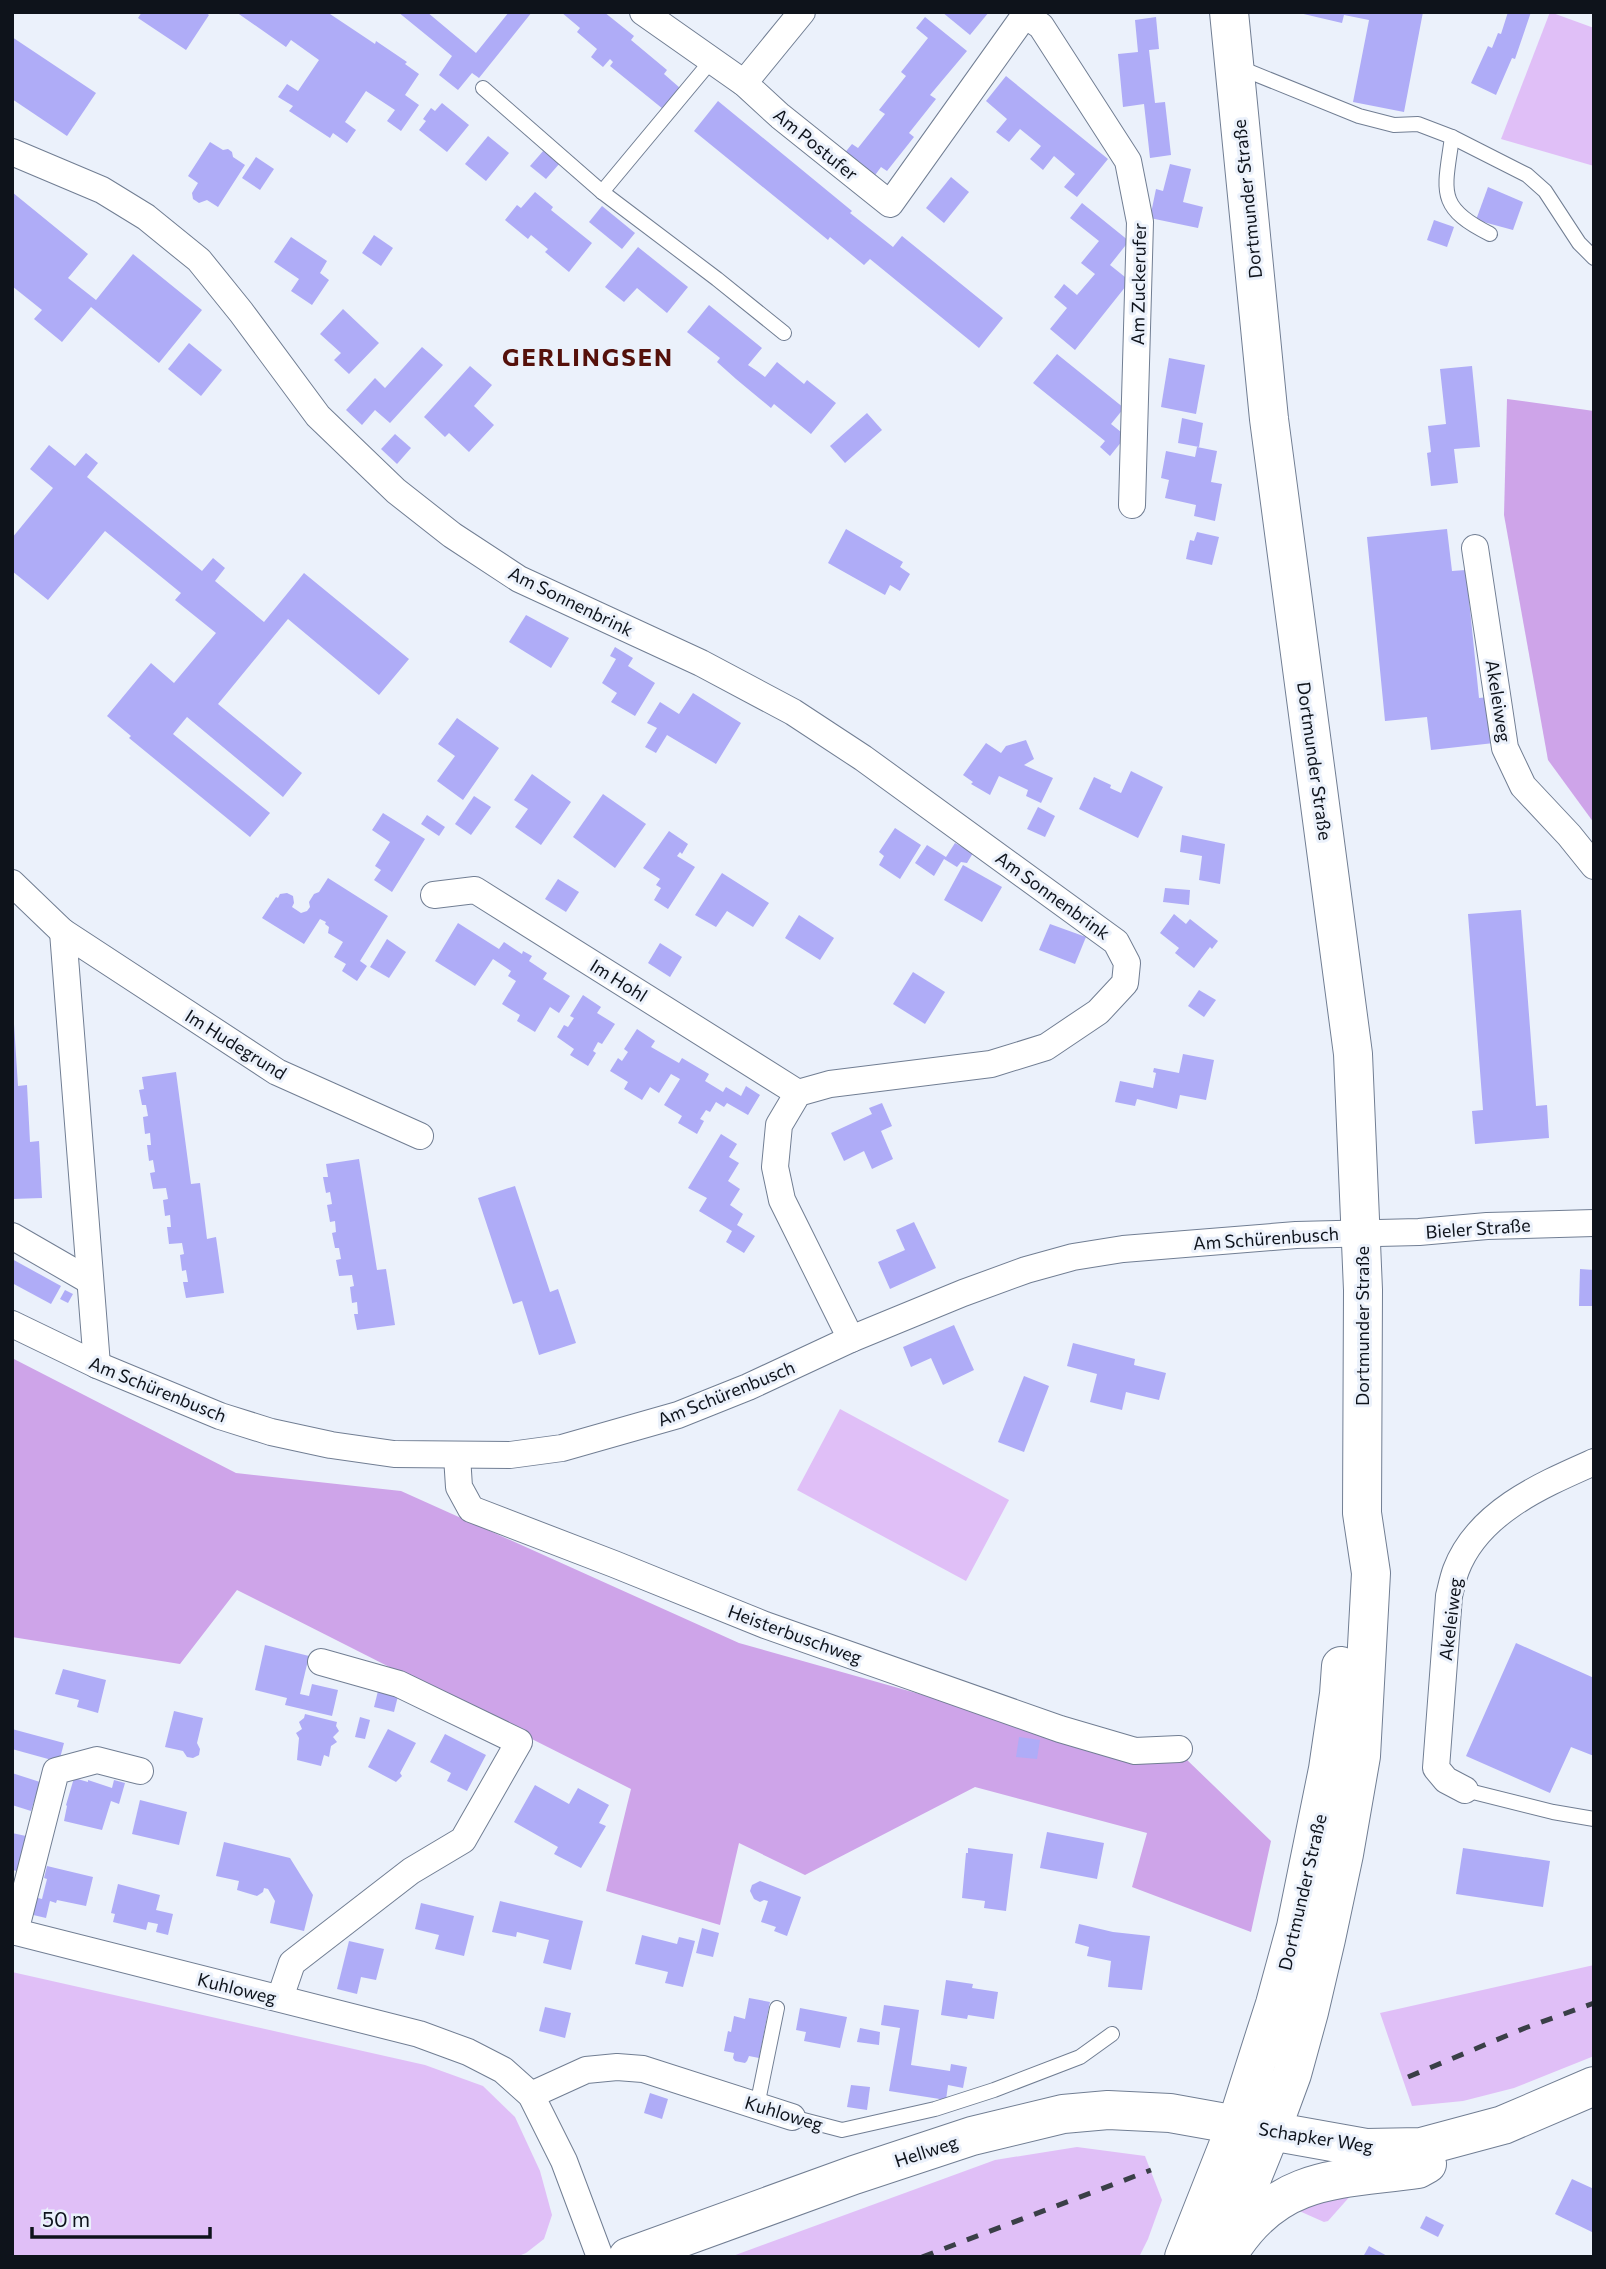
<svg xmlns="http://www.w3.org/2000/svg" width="1606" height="2269" font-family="Commissioner,sans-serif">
	<rect width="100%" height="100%" fill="#ebf1fb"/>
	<g fill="#e0bff7">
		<path d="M1550,12L1594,28V166L1501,139Z"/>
		<path d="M840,1409L1009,1500L966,1581L797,1490Z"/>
		<path d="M1594,1965V2056L1514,2088L1463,2101L1412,2106L1380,2013Z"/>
		<path d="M12,1972L425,2065L483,2086L515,2117L540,2171L552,2215L544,2239L526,2253L516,2257H12Z"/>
		<path d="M1077,2147L1145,2156L1162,2200L1148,2239L1139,2257H730L995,2160Z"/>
		<path d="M1352,2194L1328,2221L1324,2222L1297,2210Z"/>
	</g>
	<g fill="#cea4e9">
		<path d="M1507,399L1594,411V823L1548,760L1504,515Z"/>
		<path d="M12,1358L236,1473L401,1491L739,1643L1136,1755L1185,1758L1271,1841L1251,1932L1132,1887L1147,1833L975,1787L805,1875L739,1843L720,1925L606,1891L631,1789L237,1590L180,1664L12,1637Z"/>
	</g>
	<g fill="#afacf7">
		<path d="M142,12H205L209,15L186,50L138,18Z"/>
		<path d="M236,12L309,14L327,12L375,44L376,41L407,62L405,64L419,74L405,95L419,105L401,131L387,121L395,110L366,91L345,122L356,130L347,143L333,133L330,138L289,111L293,106L278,97L287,84L298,91L319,60L291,40L286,47Z"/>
		<path d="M398,12H427L476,53L509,12H532L479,78L472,73L458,90L439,75L452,56Z"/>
		<path d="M561,12H604L634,36L631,40L667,70L664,74L680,88L663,109L610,66L613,62L610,59L603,67L591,57L597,49L577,32L580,28Z"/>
		<path d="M942,12H989L970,35Z"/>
		<path d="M1295,12H1423L1404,112L1353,102L1369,20L1344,15L1342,23Z"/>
		<path d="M1508,12H1531L1515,59L1512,58L1496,95L1471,83L1488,46L1492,48L1498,33L1501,34Z"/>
		<path d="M925,17L967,51L930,95L936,99L909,133L914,137L887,171L881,167L873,178L843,155L852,144L858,148L885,114L879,110L906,76L901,72L928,38L916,28Z"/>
		<path d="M1156,17L1159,49L1149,50L1155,103L1165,102L1171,155L1150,158L1144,104L1123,107L1118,54L1138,52L1135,20Z"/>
		<path d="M12,37L96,93L67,136L12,99Z"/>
		<path d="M1006,76L1108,159L1077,197L1064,187L1075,174L1054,156L1043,170L1030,159L1041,146L1020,129L1009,142L996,132L1007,119L986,101Z"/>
		<path d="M718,101L852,211L850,213L893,247L902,236L1003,318L979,348L870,259L864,265L830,237L828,240L694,131Z"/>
		<path d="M442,103L469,125L447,152L419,130L426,121L423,119L431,108L435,111Z"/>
		<path d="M488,136L509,153L486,181L465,164Z"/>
		<path d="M210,142L223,150L228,149L232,152L233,157L245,165L218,207L207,200L199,203L193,199L192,193L198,183L188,176Z"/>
		<path d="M544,150L560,163L546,179L530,166Z"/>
		<path d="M256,157L274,169L260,190L242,178Z"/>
		<path d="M1170,164L1191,169L1183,202L1203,207L1198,228L1150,218L1156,189L1163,191Z"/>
		<path d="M951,177L969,192L944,223L926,208Z"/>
		<path d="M1488,187L1523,202L1513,230L1476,220Z"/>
		<path d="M12,192L88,254L68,278L96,300L133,254L202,310L159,363L91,307L62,342L34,319L42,310L12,286Z"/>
		<path d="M535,192L553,207L551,210L592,243L569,272L545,252L548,249L531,235L528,239L505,220L517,205L521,208Z"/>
		<path d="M1082,203L1129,241L1110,265L1130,281L1075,350L1050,329L1067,308L1054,297L1058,292L1064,284L1077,295L1095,274L1081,263L1099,241L1070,218Z"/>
		<path d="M602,206L635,233L622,249L589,222Z"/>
		<path d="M1434,220L1454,227L1447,247L1427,240Z"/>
		<path d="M374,235L393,248L381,266L362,253Z"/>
		<path d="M291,237L327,261L320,273L329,280L312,305L291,291L299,279L274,262Z"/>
		<path d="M638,247L688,287L667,313L637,288L624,302L605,287Z"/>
		<path d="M709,305L762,348L748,365L757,371L765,377L777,362L804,384L807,380L836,403L811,434L774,404L771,408L736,379L717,362L720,358L687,332Z"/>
		<path d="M343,309L379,343L349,374L334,360L341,353L320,334Z"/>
		<path d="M189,343L222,370L201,396L168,369Z"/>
		<path d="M422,347L443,365L390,423L375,410L362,425L346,410L375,378L385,388Z"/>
		<path d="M1057,354L1124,408L1111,424L1126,436L1110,456L1100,447L1105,441L1033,383Z"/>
		<path d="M1169,358L1205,365L1196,414L1161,407Z"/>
		<path d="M470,366L492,385L474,406L494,425L469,452L449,433L445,437L424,417Z"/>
		<path d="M1472,366L1480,447L1454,449L1458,483L1431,486L1427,453L1431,452L1428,426L1446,424L1440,369Z"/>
		<path d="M867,413L882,430L845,463L830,446Z"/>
		<path d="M1182,418L1203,423L1199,447L1178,443Z"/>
		<path d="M395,434L411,448L397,464L381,449Z"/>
		<path d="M49,445L75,466L86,453L98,463L87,477L202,571L213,558L225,568L215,581L264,622L304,573L409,659L379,695L288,619L218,704L302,773L283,797L187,717L173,734L270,813L250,837L129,738L131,736L107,716L151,663L174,683L216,633L175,600L181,593L105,531L48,600L12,571V538L53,488L30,469Z"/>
		<path d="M1197,447L1217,451L1211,482L1222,484L1215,521L1194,516L1196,505L1165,498L1169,480L1161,478L1166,451L1195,457Z"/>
		<path d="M846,529L903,562L900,567L910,574L900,591L890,585L885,595L828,563Z"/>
		<path d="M1447,529L1452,571L1466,570L1479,698L1489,697L1494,743L1431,750L1427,717L1385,721L1367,537Z"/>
		<path d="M1197,532L1219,537L1212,565L1186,559L1190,540L1194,541Z"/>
		<path d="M526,615L569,638L551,668L509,642Z"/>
		<path d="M615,647L633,658L628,666L655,683L635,716L611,702L617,693L602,683L616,659L610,656Z"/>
		<path d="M693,693L741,723L716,764L667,735L656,753L645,747L657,728L647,723L660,702L679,714Z"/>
		<path d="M457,718L499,748L463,800L437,781L455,756L438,744Z"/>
		<path d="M1026,740L1034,759L1024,765L1053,778L1041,803L1026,796L1028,790L999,776L990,795L971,784L973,782L963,775L986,743L1001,753L1006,746Z"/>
		<path d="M1131,771L1163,787L1138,838L1079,809L1094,777L1111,785L1110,788L1121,793Z"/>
		<path d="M532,774L571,802L541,845L515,827L528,809L514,800Z"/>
		<path d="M603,794L646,824L615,868L573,837Z"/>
		<path d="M474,796L491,807L471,835L455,824Z"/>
		<path d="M1038,807L1055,816L1045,837L1027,829Z"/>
		<path d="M383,813L425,839L392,892L374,880L381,870L375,866L390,842L372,830Z"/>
		<path d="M427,815L445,827L439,836L421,824Z"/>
		<path d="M895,828L921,845L900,879L879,865L884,856L879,852Z"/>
		<path d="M669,831L688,844L682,854L680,852L677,856L695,867L668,909L654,900L661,888L656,885L660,879L643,868Z"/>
		<path d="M1182,835L1225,844L1220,884L1199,880L1202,856L1180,852Z"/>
		<path d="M955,843L973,853L967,863L961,862L957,867L944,859L934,876L915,863L927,845L946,857Z"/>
		<path d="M963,865L1002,887L982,922L944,900Z"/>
		<path d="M722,873L769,903L753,927L727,911L716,927L695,915Z"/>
		<path d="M328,878L388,916L360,961L367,966L357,981L342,971L346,964L334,957L343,942L328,933L329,927L325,924L326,922L320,919L304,944L262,918L276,897L278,898L280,894L287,893L293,896L294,903L292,907L301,913L307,911L310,907L309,902L314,894L319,892Z"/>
		<path d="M558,879L579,892L566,912L545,899Z"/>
		<path d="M1165,888L1190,890L1189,905L1163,902Z"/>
		<path d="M1521,910L1536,1106L1547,1105L1549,1138L1475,1144L1472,1111L1483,1110L1468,914Z"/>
		<path d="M1174,914L1186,924L1190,919L1218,941L1212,949L1210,947L1194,968L1175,953L1179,948L1160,933Z"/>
		<path d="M799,915L834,938L820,960L785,938Z"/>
		<path d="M458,923L499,949L504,942L522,954L523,951L532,956L529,961L547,973L543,979L570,996L559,1013L550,1007L535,1032L517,1021L520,1015L502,1004L516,981L508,976L511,971L493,959L475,986L435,961Z"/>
		<path d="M1050,924L1086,937L1075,964L1039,950Z"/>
		<path d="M387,939L406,952L389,978L370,967Z"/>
		<path d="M660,943L682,957L670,977L648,963Z"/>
		<path d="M913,972L945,992L925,1024L893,1004Z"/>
		<path d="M1199,990L1216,1000L1204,1017L1188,1006Z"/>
		<path d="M583,995L601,1007L597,1013L615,1024L602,1044L598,1042L593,1051L596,1053L588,1066L570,1055L574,1049L557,1037L564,1025L568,1027L574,1018L570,1016Z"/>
		<path d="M12,1024H14L18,1086L27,1085L30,1142L39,1141L42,1198L12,1199Z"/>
		<path d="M637,1029L655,1041L651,1047L679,1063L682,1058L709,1074L705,1081L723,1092L726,1087L741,1096L746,1086L760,1095L748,1115L727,1103L724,1107L716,1102L710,1112L706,1110L700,1119L704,1121L697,1134L678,1123L682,1116L664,1105L680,1079L671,1074L659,1093L650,1087L642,1100L624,1089L628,1082L610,1071L618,1058L622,1061L628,1052L624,1049Z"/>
		<path d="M1183,1054L1214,1060L1206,1100L1180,1095L1177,1109L1137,1099L1135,1106L1115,1102L1120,1081L1153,1088L1156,1073L1153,1072L1154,1068L1179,1073Z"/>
		<path d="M176,1072L191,1184L200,1183L207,1239L216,1237L224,1293L186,1298L183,1282H188L186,1270L182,1271L180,1255L184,1254L182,1243L169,1244L167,1227H171L170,1215L165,1216L163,1200L168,1199L166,1188L153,1189L150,1173L155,1172L153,1160L149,1161L147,1145H151L150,1133L145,1134L143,1117L148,1116L146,1105H142L139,1090L144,1089L142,1077Z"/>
		<path d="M882,1103L892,1126L881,1131L893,1159L872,1169L864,1151L844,1161L831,1133L872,1114L869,1108Z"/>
		<path d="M721,1134L737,1144L729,1157L739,1163L728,1181L740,1189L730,1205L743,1214L737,1225L755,1236L744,1253L726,1242L732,1231L699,1211L707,1198L688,1188Z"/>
		<path d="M359,1159L377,1270L386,1269L395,1325L357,1330L354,1314H358L357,1302L352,1303L350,1287L354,1286L352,1275L339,1276L336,1260L341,1259L339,1248H335L332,1233L336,1232L335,1221L330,1222L327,1205L332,1204L330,1192L326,1193L323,1177H328L326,1164Z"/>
		<path d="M515,1186L550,1292L558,1289L576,1343L539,1355L522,1301L513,1304L478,1198Z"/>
		<path d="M914,1222L936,1268L890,1289L878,1262L905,1250L896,1230Z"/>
		<path d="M12,1259L61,1286L51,1304L12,1283Z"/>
		<path d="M1580,1269L1594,1270V1306H1579Z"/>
		<path d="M65,1290L73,1294L68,1303L60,1299Z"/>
		<path d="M954,1325L974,1370L943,1385L931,1358L911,1367L903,1347Z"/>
		<path d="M1073,1343L1135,1359L1134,1365L1166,1373L1159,1400L1126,1392L1122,1410L1090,1402L1097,1374L1067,1366Z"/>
		<path d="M1024,1376L1049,1386L1024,1452L998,1442Z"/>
		<path d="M1516,1643L1594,1678V1756L1571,1747L1550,1793L1466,1756Z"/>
		<path d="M265,1645L309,1656L300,1694L309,1696L312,1684L338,1690L332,1716L285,1705L287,1698L255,1690Z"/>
		<path d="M63,1669L106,1680L98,1713L77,1707L79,1700L55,1694Z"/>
		<path d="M379,1687L399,1692L394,1712L374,1707Z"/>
		<path d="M174,1711L203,1718L197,1743L200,1749L199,1755L193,1758L187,1757L183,1751L165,1747Z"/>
		<path d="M305,1714L337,1722L336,1726L339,1731L333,1737L337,1742L331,1746L329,1757L324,1755L321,1766L297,1760L299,1738L296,1733L302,1729L299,1722L304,1718Z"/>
		<path d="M360,1717L370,1720L365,1739L355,1737Z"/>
		<path d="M12,1729L64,1743L59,1762L12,1749Z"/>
		<path d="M388,1729L416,1743L400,1773L402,1776L396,1782L368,1767Z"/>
		<path d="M445,1734L486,1755L467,1791L447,1781L451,1773L430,1762Z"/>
		<path d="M1019,1737L1040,1740L1037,1759L1016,1757Z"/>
		<path d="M12,1773L40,1782L31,1811L12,1805Z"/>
		<path d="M74,1778L88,1782V1780L112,1788L114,1780L125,1783L119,1804L111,1801L102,1830L64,1821L67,1806L66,1805Z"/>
		<path d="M535,1785L569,1804L578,1788L609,1805L599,1823L606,1826L581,1868L554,1854L558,1847L514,1822Z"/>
		<path d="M140,1800L187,1812L179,1845L132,1834Z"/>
		<path d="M1047,1832L1104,1843L1097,1879L1040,1868Z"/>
		<path d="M12,1833L26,1836L17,1871L12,1870Z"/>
		<path d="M224,1842L290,1858L313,1895L304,1931L270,1923L275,1901L268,1889L264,1888L263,1892L257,1896L237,1890L239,1881L216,1876Z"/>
		<path d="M968,1848L1013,1854L1006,1911L984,1908L985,1901L962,1898L966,1853H968Z"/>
		<path d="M1463,1848L1550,1861L1543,1907L1456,1894Z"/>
		<path d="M47,1866L93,1877L86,1906L57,1900L56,1903L50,1901L46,1918L29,1914L30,1896L42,1899L47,1879L44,1878Z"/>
		<path d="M760,1881L801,1897L787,1936L774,1931L776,1927L761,1922L768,1901L764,1900L760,1902L754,1899L750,1891L752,1885Z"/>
		<path d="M118,1884L160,1895L156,1910L173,1914L168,1935L156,1932L158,1924L148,1922L146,1930L113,1922L115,1914L111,1913Z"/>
		<path d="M500,1901L583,1921L571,1970L543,1963L549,1940L517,1932L516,1937L492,1932Z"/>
		<path d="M421,1903L474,1916L464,1956L435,1949L439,1935L415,1929Z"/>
		<path d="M1079,1924L1113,1932L1150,1936L1142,1990L1108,1987L1111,1961L1087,1956L1089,1947L1075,1943Z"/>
		<path d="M702,1928L719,1933L713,1957L696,1953Z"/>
		<path d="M642,1935L677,1944L679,1937L695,1941L683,1987L665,1983L668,1972L635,1964Z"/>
		<path d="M349,1941L384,1949L376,1980L361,1977L357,1994L337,1989Z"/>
		<path d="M946,1980L973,1984L972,1988L998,1992L994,2019L968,2015L967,2019L941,2015Z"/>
		<path d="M749,1998L770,2002L759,2058L749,2056L747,2061L745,2063L735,2061L733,2058L734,2053L724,2051L728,2031L731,2032L734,2016L745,2019Z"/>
		<path d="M884,2005L919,2010L911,2065L950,2071L951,2064L967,2067L963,2088L948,2085L946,2100L889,2091L900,2028L881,2025Z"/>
		<path d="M545,2007L571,2013L565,2038L539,2031Z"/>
		<path d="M800,2008L847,2017L840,2048L804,2041L806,2032L796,2030Z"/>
		<path d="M860,2028L880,2032L879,2045L857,2042Z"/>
		<path d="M851,2085L870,2087L867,2110L847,2107Z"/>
		<path d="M650,2093L668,2099L662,2119L644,2113Z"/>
		<path d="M1572,2179L1594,2189V2233L1555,2214Z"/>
		<path d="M1426,2216L1444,2225L1438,2237L1420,2228Z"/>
		<path d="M1369,2246L1389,2257H1363Z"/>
	</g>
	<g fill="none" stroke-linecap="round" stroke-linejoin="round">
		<g stroke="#717e93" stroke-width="16">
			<g id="lane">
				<path d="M1238,67L1359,116L1394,125L1418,124L1452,137L1527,175L1545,191L1579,243L1594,258"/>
				<path d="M483,88L602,192L717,279L784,333"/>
				<path d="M1452,137C1445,190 1435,207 1490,234"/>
				<path d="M602,192L711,61"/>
				<path d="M1465,1790L1553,1812L1594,1819"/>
				<path d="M757,2106L777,2008"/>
				<path d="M792,2117L842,2130L935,2109L994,2090L1080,2057L1112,2034"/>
			</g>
		</g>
		<g stroke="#717e93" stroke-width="28">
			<g id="street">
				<path d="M643,12L744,83L780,116L890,204L1027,12"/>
				<path d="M1025,15L1041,26L1128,161L1140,222L1132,505"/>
				<path d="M744,83L802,12"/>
				<path d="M12,152L102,190L146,217L199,260L241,312L318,416L396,491L452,535L519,579L701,663L793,712L863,758L1116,942L1127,963L1125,983L1098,1012L1046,1047L991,1064L830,1084L798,1093L779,1125L775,1167L782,1200L851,1339"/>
				<path d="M1475,548L1505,748L1523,786L1569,835L1594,866"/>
				<path d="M12,883L63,932"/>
				<path d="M434,895L475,890L798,1093"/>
				<path d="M12,1236L90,1281"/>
				<path d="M12,1324L97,1365L220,1416L271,1432L331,1445L394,1454L510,1455L562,1448L678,1415L748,1387L851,1339L963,1293L1026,1270L1073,1257L1123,1249L1296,1235L1419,1232L1487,1226L1594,1223"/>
				<path d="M97,1365L63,932L277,1072L420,1136"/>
				<path d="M457,1456L459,1487L471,1509L614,1564L765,1625L1060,1729L1135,1751L1179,1749"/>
				<path d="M1465,1790L1446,1780L1436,1768L1449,1596C1451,1588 1453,1578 1456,1570C1478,1512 1542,1485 1594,1462"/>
				<path d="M12,1931L419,2034L468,2052L503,2070L531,2095L564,2161L600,2257"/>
				<path d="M15,1932L56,1771L97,1760L140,1771"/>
				<path d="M280,1998L292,1963L411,1871L463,1840L519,1742L399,1684L321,1662"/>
				<path d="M531,2095L586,2070L617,2067L643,2069L792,2117"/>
			</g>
		</g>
		<g stroke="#717e93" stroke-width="40">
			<g id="secondary">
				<path d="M1235,2244C1283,2174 1343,2180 1418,2169L1427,2164"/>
				<path d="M628,2257L854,2175L972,2136L1063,2114L1108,2110L1170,2113L1366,2148L1421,2147L1503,2125L1594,2086"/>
				<path d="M1184,2257L1237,2123L1275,2004L1296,1927L1328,1769L1339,1694L1341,1666"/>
				<path d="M1220,2257L1271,2131L1292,2074L1309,2012L1326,1939L1344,1854L1361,1756L1371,1573L1362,1513L1363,1290L1353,1054L1269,419L1229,12"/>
			</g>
		</g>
		<use href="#lane" stroke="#fff" stroke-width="14"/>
		<use href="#street" stroke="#fff" stroke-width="26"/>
		<use href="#secondary" stroke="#fff" stroke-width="38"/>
		<g stroke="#3a3f47" stroke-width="5" stroke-dasharray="12 12" stroke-linecap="butt">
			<path d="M1408,2077L1525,2028L1594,2003"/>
			<path d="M922,2257L1151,2170"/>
		</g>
	</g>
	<g text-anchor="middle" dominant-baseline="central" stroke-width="6" stroke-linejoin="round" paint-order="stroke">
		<g font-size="18" fill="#0e131b" stroke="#ebf1fb">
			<text transform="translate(816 144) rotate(39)">Am Postufer</text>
			<text transform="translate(1247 199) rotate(-96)">Dortmunder Straße</text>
			<text transform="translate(1138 284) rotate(-89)">Am Zuckerufer</text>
			<text transform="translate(571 601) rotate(26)">Am Sonnenbrink</text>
			<text transform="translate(1499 701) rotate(81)">Akeleiweg</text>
			<text transform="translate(1315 761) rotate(82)">Dortmunder Straße</text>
			<text transform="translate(1053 895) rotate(36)">Am Sonnenbrink</text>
			<text transform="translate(619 980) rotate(32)">Im Hohl</text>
			<text transform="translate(236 1044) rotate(32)">Im Hudegrund</text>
			<text transform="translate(1478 1228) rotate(-4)">Bieler Straße</text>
			<text transform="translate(1266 1238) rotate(-4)">Am Schürenbusch</text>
			<text transform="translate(1362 1326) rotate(-90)">Dortmunder Straße</text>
			<text transform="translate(158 1389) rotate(22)">Am Schürenbusch</text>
			<text transform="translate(726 1393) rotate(-22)">Am Schürenbusch</text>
			<text transform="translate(1450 1619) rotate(-83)">Akeleiweg</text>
			<text transform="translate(795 1634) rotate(20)">Heisterbuschweg</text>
			<text transform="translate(1302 1892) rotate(-77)">Dortmunder Straße</text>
			<text transform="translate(237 1988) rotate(14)">Kuhloweg</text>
			<text transform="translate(784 2113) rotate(17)">Kuhloweg</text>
			<text transform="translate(1316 2137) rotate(9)">Schapker Weg</text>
			<text transform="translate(926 2151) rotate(-18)">Hellweg</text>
		</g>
		<g font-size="24" font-weight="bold" letter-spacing="2" fill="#55110b" stroke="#ebf1fb">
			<text x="588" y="356">GERLINGSEN</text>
		</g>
	</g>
	<rect width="1606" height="2269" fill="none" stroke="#0e131b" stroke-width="28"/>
	<path d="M32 2227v10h178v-10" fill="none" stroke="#0e131b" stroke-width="3.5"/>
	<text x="42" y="2227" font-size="21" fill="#0e131b" stroke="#ebf1fb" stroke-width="5" paint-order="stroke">50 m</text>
</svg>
